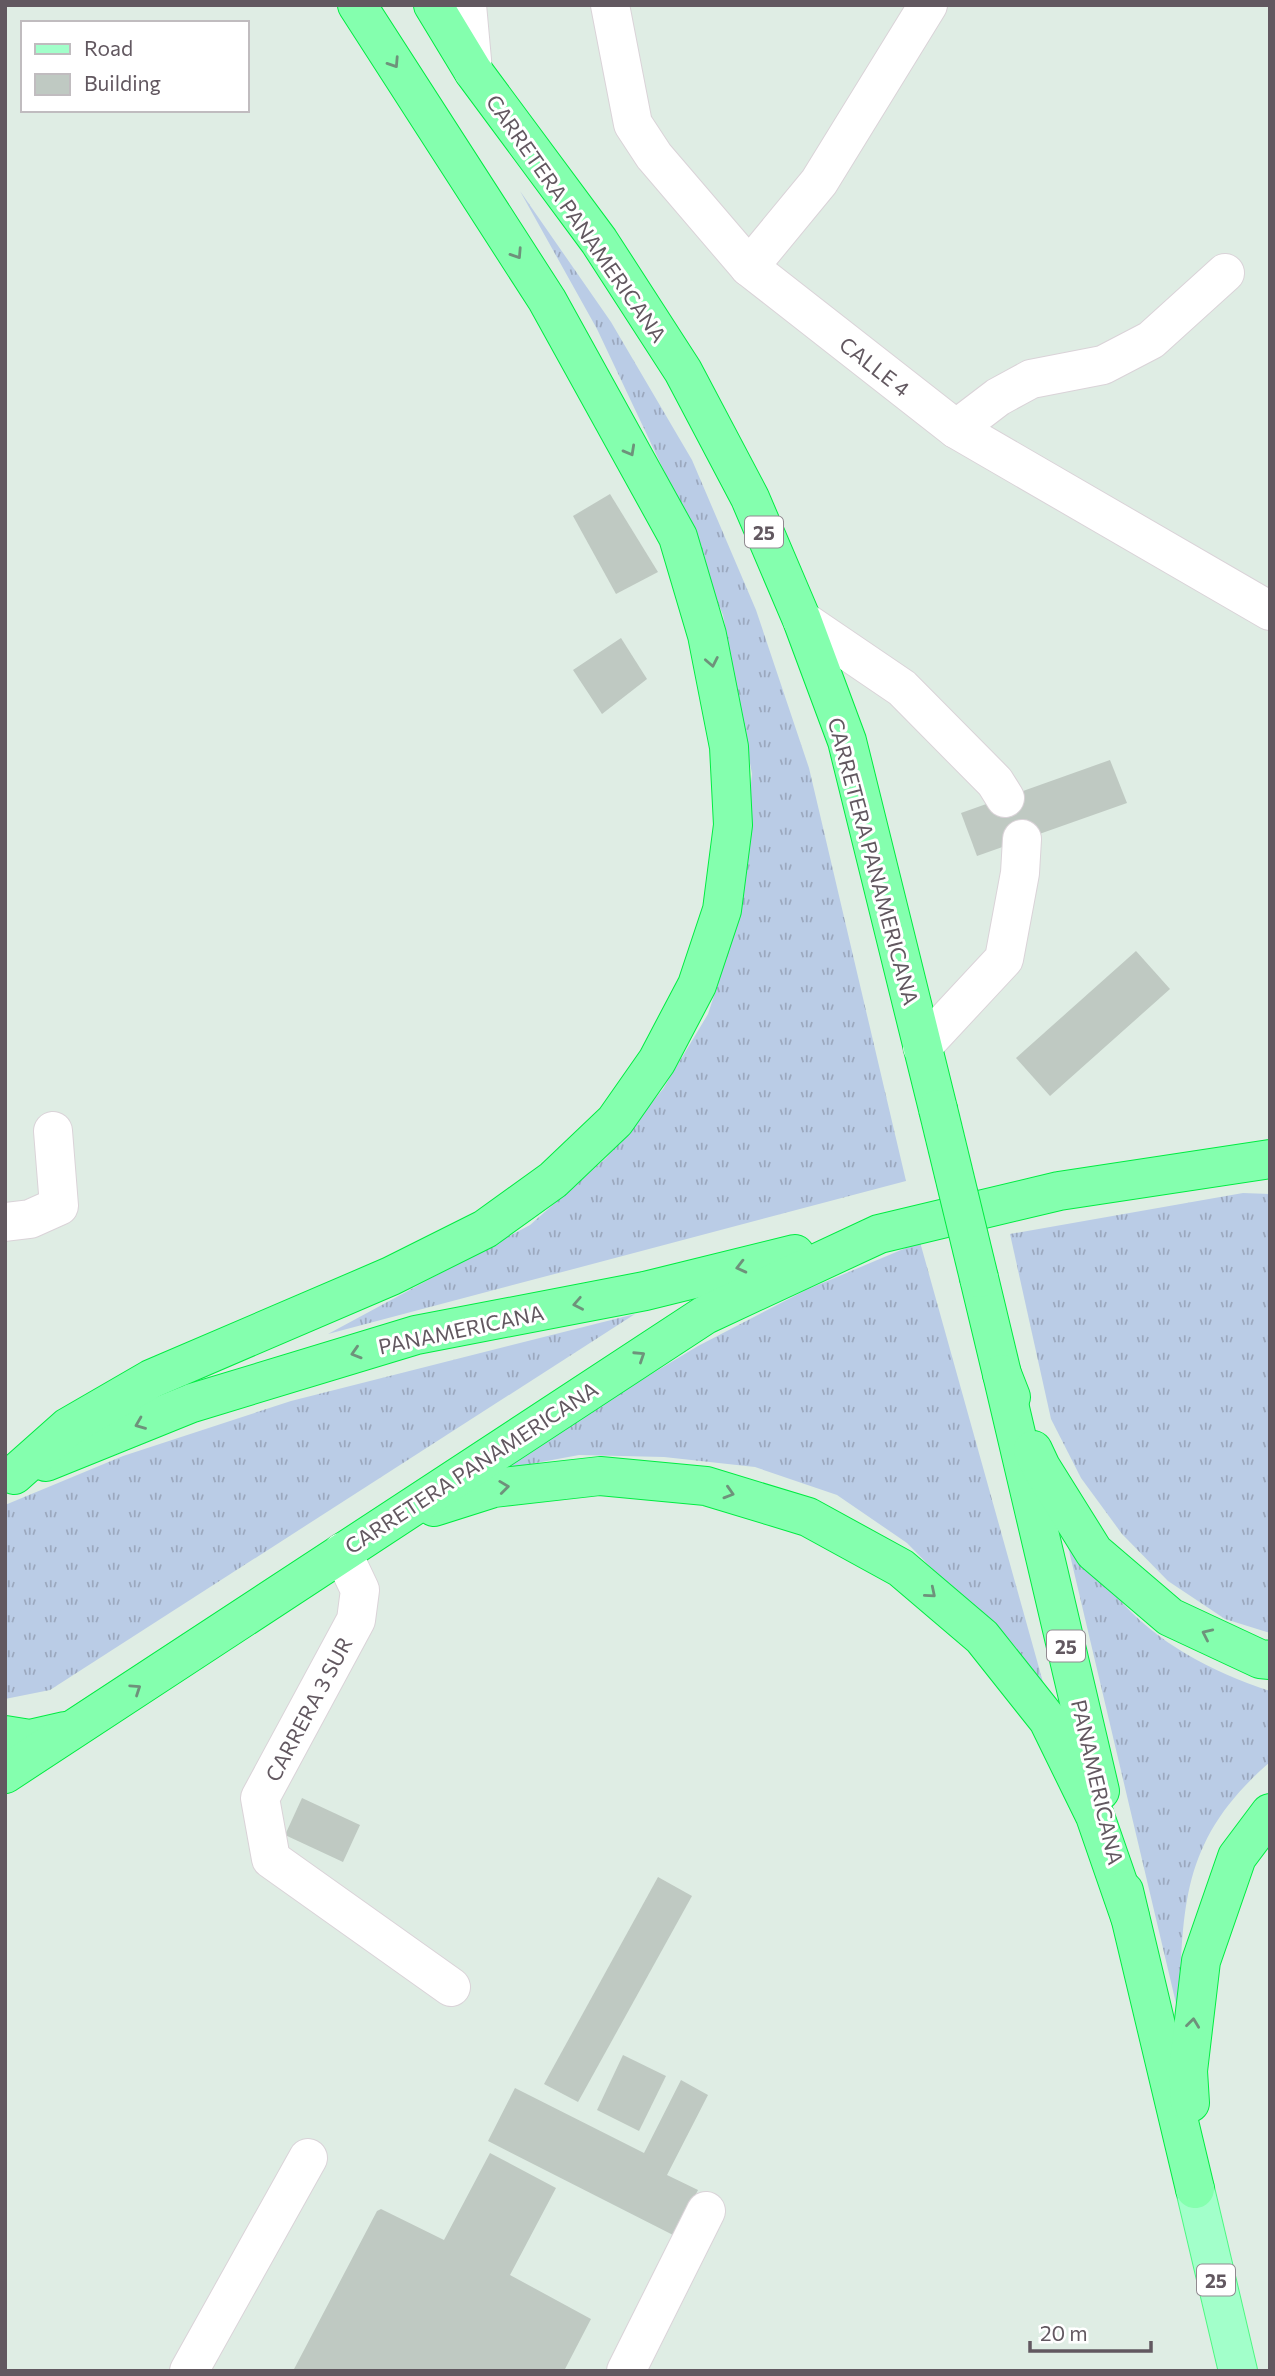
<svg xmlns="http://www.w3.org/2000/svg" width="1275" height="2376" font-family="Commissioner,sans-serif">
	<defs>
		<pattern id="grass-tufts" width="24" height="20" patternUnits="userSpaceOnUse" patternTransform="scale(1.75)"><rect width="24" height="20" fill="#bacce6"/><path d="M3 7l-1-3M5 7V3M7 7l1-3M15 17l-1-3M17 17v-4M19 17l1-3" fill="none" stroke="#9ba8be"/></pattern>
	</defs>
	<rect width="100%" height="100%" fill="#dfede4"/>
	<g fill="url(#grass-tufts)">
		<path d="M520,191L611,322L692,460L756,610L809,768L906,1181L328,1334L530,1225L606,1158L663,1089L708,1014L734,934L752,774L723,615L665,473L597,329Z"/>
		<path d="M1243,1193L1270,1194V1633L1225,1619L1168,1581L1122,1534L1081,1478L1051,1419L1010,1234Z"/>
		<path d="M920,1242L1060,1743L964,1601L907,1543L837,1495L755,1467L664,1457L579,1455L488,1472L698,1346L806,1290Z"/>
		<path d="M635,1314L50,1690L5,1699V1505L123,1456L291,1401Z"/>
		<path d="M1061,1517C1079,1543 1095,1573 1116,1596C1158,1644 1210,1671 1270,1691V1762C1180,1840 1183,1906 1179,2016Z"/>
	</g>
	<g fill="#bfc9c2">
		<path d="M610,494L658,572L616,594L573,516Z"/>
		<path d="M621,638L647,679L602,714L573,670Z"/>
		<path d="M1110,760L1127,803L977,856L961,813Z"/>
		<path d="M1136,951L1170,989L1050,1096L1016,1058Z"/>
		<path d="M302,1798L360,1825L343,1862L285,1835Z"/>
		<path d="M658,1877L692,1896L578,2102L544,2084Z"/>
		<path d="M623,2055L666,2076L639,2131L597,2110Z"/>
		<path d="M681,2080L708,2095L667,2175L698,2190L675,2236L488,2141L515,2088L644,2153Z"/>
		<path d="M490,2153L556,2188L510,2275L591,2319L564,2371H293L377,2211L381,2209L444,2240Z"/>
	</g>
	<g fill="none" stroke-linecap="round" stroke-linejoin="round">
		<g stroke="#dad3d8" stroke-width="40">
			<g id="minor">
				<path d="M467,5L473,71"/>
				<path d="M610,5L633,124L654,156L749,267L956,429L1270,611"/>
				<path d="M749,267L819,182L928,5"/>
				<path d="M956,429L998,397L1031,379L1103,365L1151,340L1225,273"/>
				<path d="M802,620L902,688L995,782L1005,798"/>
				<path d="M922,1047L1004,959L1020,873L1022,839"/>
				<path d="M5,1222L30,1219L59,1206L53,1131"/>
				<path d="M342,1552L360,1590L356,1620L260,1798L271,1859L451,1987"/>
				<path d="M189,2371L308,2158"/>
				<path d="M626,2371L706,2211"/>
			</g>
		</g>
		<g stroke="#4df882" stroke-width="40">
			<path id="major" d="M1195,2189L1238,2371"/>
		</g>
		<g stroke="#00ec42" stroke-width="40">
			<g id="highway">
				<path d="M433,5L473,71L599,241L683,371L750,498L802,620L847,741L938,1109"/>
				<path d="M979,1278L1002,1374L1011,1397"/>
				<path d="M1002,1374L1100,1791"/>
				<path d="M1033,1450L1041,1467L1094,1552L1170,1617L1260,1659L1270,1660"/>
				<path d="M46,1462L192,1403L416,1335L645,1291L795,1254"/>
				<path d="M14,1475L68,1427L151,1379L391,1276L485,1229L553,1180L615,1121L657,1061L697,985L722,910L733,825L729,747L707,635L678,537L547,300L357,5"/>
				<path d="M434,1507L494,1488L600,1476L706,1486L808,1517L901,1568L982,1637L1048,1720L1095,1816L1130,1917"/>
				<path d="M5,1735L30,1739L65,1731"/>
				<path d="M5,1774L705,1315L879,1234L1059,1191L1270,1159"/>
				<path d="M1124,1891L1195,2189"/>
				<path d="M1190,2103L1188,2071L1201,1961L1237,1857L1270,1813"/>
			</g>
		</g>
		<use href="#minor" stroke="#fff" stroke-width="38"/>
		<use href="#major" stroke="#a2ffca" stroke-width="38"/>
		<use href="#highway" stroke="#84ffae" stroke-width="38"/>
		<g stroke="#00ec42" stroke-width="40" stroke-linecap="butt">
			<path id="highway-bridge" d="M938,1109L979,1278"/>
		</g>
		<use href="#highway-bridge" stroke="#84ffae" stroke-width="38"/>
	</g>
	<defs><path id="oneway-chevron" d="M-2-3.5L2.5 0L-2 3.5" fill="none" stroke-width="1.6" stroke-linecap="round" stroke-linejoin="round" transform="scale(1.75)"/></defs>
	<g stroke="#6e927b">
		<use href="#oneway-chevron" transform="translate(394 63) rotate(57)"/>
		<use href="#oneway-chevron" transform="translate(517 254) rotate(57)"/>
		<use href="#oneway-chevron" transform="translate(630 451) rotate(61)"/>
		<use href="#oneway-chevron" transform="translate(712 662) rotate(79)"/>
		<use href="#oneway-chevron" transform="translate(741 1267) rotate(166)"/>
		<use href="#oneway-chevron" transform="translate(578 1304) rotate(169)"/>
		<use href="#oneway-chevron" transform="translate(356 1353) rotate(163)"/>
		<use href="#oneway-chevron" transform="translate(640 1356) rotate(-33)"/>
		<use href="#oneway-chevron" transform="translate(140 1424) rotate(158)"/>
		<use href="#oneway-chevron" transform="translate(504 1487) rotate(-7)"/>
		<use href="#oneway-chevron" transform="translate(729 1493) rotate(17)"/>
		<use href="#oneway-chevron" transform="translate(931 1593) rotate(40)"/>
		<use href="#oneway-chevron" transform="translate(1207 1634) rotate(-155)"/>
		<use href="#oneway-chevron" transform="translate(136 1689) rotate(-34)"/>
		<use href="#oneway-chevron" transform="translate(1193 2023) rotate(-83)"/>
	</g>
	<g text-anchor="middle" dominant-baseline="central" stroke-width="6" stroke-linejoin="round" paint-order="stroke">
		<g fill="#fff" stroke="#918a90" stroke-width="2">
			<rect x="745" y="516.5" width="38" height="31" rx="5"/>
			<rect x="1047" y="1630.5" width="38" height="31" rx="5"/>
			<rect x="1197" y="2264.5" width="38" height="31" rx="5"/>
		</g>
		<g font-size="19" font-weight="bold" fill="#625860">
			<text x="764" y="532">25</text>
			<text x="1066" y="1646">25</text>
			<text x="1216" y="2280">25</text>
		</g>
		<g font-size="21" fill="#625860" stroke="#fff">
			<text transform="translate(577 218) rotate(55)">CARRETERA PANAMERICANA</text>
			<text transform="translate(875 366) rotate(38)">CALLE 4</text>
			<text transform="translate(874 861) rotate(75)">CARRETERA PANAMERICANA</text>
			<text transform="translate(461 1329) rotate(-12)">PANAMERICANA</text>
			<text transform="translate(471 1467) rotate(-33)">CARRETERA PANAMERICANA</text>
			<text transform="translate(308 1709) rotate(-62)">CARRERA 3 SUR</text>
			<text transform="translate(1098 1782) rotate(77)">PANAMERICANA</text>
		</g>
	</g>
	<rect width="1275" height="2376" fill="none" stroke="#625860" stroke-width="14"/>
	<rect x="21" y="21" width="228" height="91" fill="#ffffff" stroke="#c0bcbf" stroke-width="2"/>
	<rect x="35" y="44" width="35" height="10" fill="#a2ffca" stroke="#c0bcbf" stroke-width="2"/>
	<text x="84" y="56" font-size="21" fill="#625860">Road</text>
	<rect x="35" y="74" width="35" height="21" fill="#bfc9c2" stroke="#c0bcbf" stroke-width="2"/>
	<text x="84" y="91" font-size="21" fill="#625860">Building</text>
	<path d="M1030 2341v10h121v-10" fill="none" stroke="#625860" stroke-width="3.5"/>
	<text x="1040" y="2341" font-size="21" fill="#625860" stroke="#ffffff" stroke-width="5" paint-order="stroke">20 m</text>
</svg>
